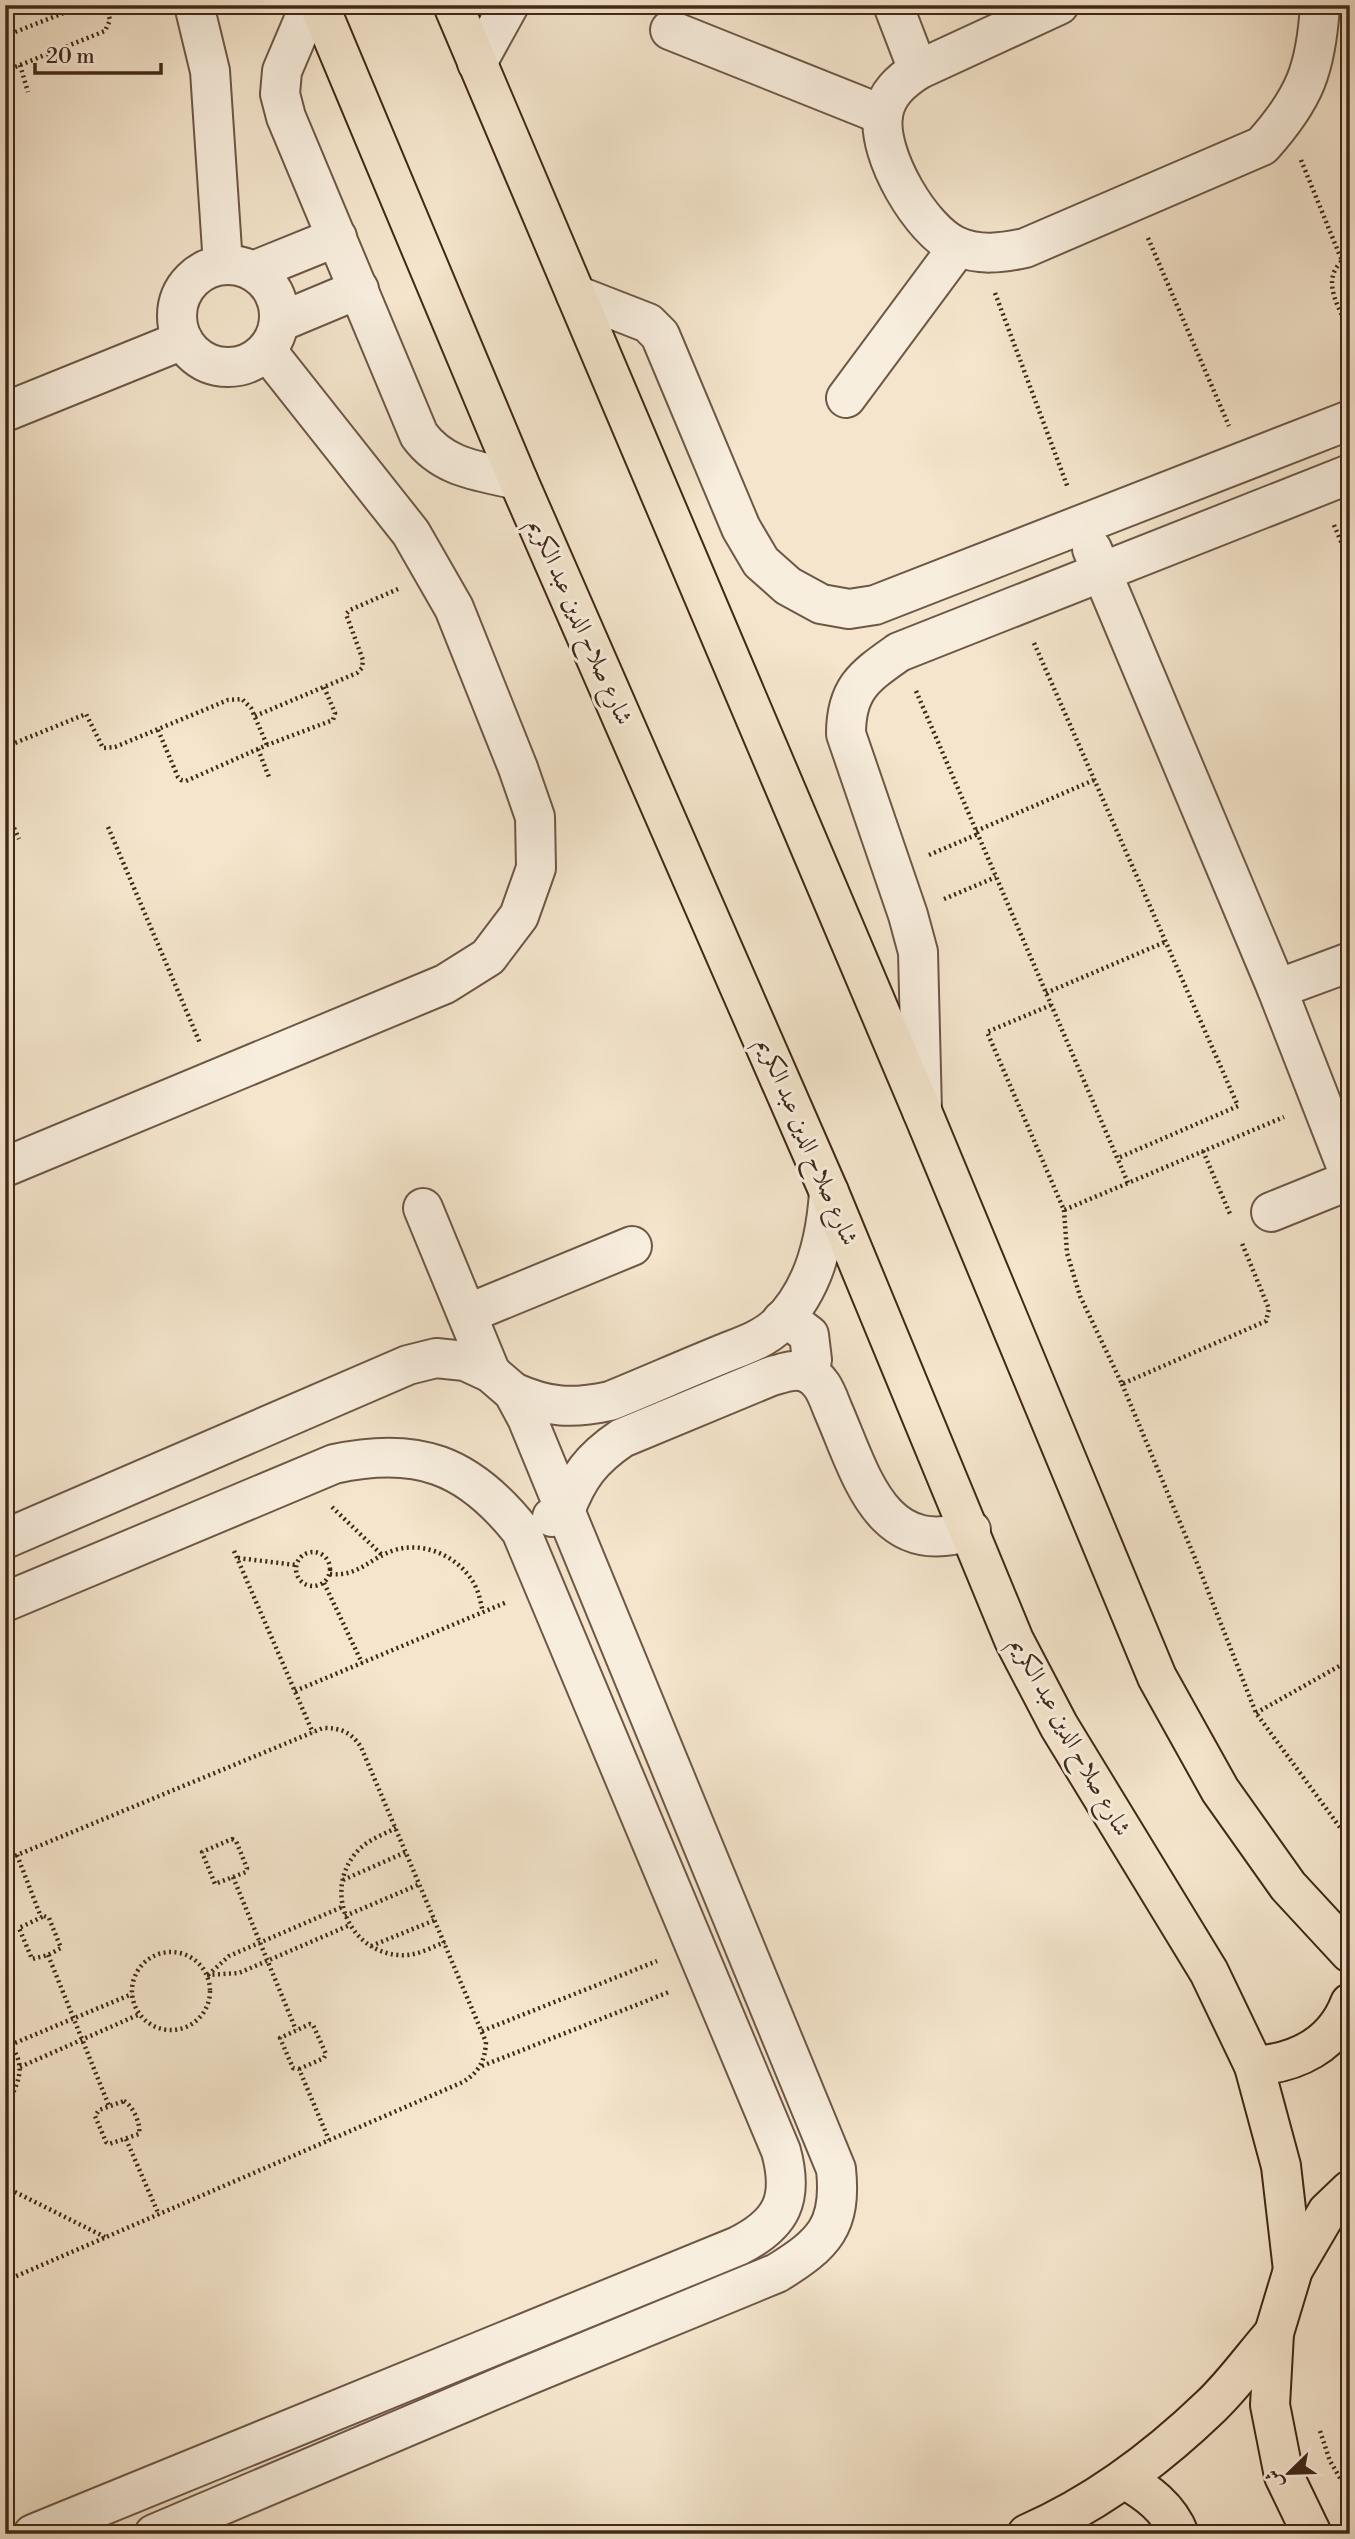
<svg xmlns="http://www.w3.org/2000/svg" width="1355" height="2539" font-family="'Libre Bodoni',Amiri,serif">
	<rect width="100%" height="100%" fill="#f4e5cc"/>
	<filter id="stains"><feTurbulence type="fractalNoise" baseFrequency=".00286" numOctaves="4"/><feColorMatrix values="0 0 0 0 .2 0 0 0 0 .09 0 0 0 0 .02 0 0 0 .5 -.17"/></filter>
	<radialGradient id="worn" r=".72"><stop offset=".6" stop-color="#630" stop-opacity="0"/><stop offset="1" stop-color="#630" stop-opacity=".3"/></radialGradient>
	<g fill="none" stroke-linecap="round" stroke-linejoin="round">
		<g stroke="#6e5746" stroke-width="42">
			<g id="minor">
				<path d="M194,5L210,71L223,265"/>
				<path d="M310,5L282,71L280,94L286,117L419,435C444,469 480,471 518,480"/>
				<path d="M893,5L918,70"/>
				<path d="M1059,5L918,70C901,81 886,94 883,115C877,155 921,230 956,246C979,256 1002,253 1025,248L1262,146C1305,98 1316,69 1320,5"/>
				<path d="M670,30L883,115"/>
				<path d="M477,63L509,5"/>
				<circle cx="228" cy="316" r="51"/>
				<path d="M253,271L337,237"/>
				<path d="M576,295L648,323L660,335L741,528L761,562L788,586L821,604L849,609L875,605L1350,420"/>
				<path d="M280,322L359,289"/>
				<path d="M846,398L958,247"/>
				<path d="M5,412L183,340"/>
				<path d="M1092,549L1277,989L1350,1176"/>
				<path d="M1277,989L1350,962"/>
				<path d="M922,1111L918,952L908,915L846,734C846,688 865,676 899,652L1350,474"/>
				<path d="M5,1167L445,984L488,957L519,916L536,868L535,817L518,768L454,608L411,533L267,351"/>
				<path d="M423,1208L491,1373"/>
				<path d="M1271,1212L1350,1180"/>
				<path d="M467,1314L632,1246"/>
				<path d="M782,1320L792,1322L809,1335L812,1360L805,1372"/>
				<path d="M513,1392C549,1408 572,1409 610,1401C647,1386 683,1370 720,1355C739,1347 763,1340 778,1325C814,1291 826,1239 829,1192"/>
				<path d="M552,1517L565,1511C578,1477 591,1459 622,1438L769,1377C780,1374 793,1368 805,1372C822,1378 827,1395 833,1410C861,1474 881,1561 971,1530"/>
				<path d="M5,1539L408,1365L436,1358L465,1361L491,1373L513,1392L527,1418L836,2169C842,2226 824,2244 777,2273L524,2377L154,2534"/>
				<path d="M5,1602L334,1464C417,1446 468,1464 521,1531L781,2151C794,2199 782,2224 738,2246L33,2534"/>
			</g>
		</g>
		<g stroke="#412819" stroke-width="42">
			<g id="major">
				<path d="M319,5L518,480L829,1192L1014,1640L1059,1726L1209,1972L1254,2066L1281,2166L1293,2270"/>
				<path d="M453,5L922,1111L1157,1677L1220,1790L1288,1886L1350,1953"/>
				<path d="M1254,2066C1296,2063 1334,2045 1350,2003"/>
				<path d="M1124,2479C1147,2492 1169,2508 1179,2534"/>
				<path d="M1027,2534C1096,2504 1157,2458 1211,2406C1234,2384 1253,2357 1274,2333"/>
				<path d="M1312,2534L1284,2476L1270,2405L1274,2333L1293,2270L1327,2212L1350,2190"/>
			</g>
		</g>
		<g stroke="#412819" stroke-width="4.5" stroke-dasharray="2 3.5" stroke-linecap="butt">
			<path d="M5,36L84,5"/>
			<path d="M20,65L28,92"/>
			<path d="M5,71L105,31L110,20L106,5"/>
			<path d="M1301,160L1342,261C1320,281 1340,309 1350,332"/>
			<path d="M1148,238L1229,426"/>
			<path d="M995,293L1068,488"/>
			<path d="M1334,525L1350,563"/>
			<path d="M1034,643L1238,1106L1118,1158"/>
			<path d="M916,691L1128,1183L1284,1117"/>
			<path d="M255,716L357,673L362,668L363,660L346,614L350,610L398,589"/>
			<path d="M158,730L178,777L181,780L186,781L267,745L333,720L335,713L324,687"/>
			<path d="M5,747L86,714L103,748L115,747L228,700L242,699L251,708L267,745"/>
			<path d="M258,749L269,777"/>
			<path d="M5,808L19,839"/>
			<path d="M108,827L200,1043"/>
			<path d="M976,831L1094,780"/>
			<path d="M929,855L978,834"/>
			<path d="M944,899L996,877"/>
			<path d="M1046,993L1165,942"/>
			<path d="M1051,1005L987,1032L1064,1210L1128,1183"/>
			<path d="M1203,1151L1230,1214"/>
			<path d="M1064,1210L1067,1253L1080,1296L1122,1384L1266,1321L1269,1309L1241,1241"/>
			<path d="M1122,1384L1197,1563L1256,1713L1350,1841"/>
			<path d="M332,1507L382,1555"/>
			<path d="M234,1551L313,1733"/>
			<circle cx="313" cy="1569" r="17"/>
			<path d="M238,1558L296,1565"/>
			<path d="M330,1574C359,1577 369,1558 395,1550C427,1540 465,1560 477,1590C480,1597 481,1605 483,1612"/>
			<path d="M324,1583L362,1663"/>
			<path d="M295,1691L507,1602"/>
			<path d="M1256,1713L1350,1660"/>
			<path d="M396,1828C382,1835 365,1841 355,1854C324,1892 349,1951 398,1955C415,1957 430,1948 445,1942"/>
			<path d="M232,1839L236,1841L247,1868L246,1872L215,1884L202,1852Z"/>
			<path d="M17,1855L41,1917"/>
			<path d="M5,1860L323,1728C341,1728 351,1732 361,1747L486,2042C485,2061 479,2072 463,2082L5,2281"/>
			<path d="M233,1877L296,2030"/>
			<path d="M343,1880L406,1852"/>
			<path d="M44,1916L49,1918L61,1948L48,1955L32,1959L19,1928Z"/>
			<path d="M345,1916L420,1884"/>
			<path d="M371,1946L435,1920"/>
			<circle cx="171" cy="1991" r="39"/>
			<path d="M48,1955L109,2106"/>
			<path d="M207,1975L239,1973L350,1925"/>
			<path d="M208,1975L229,1956L342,1907"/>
			<path d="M482,2031L657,1961"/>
			<path d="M5,2040C30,2064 18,2083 5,2109"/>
			<path d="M10,2045L132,1994"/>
			<path d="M482,2066L669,1992"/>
			<path d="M20,2067L140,2014"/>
			<path d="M299,2069L324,2058L326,2054L313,2025L310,2024L280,2038L293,2068L299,2069L329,2140"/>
			<path d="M124,2101C133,2106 141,2124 139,2134L109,2144L106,2142L95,2116L99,2110Z"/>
			<path d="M126,2139L159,2215"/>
			<path d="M5,2187L105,2237"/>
			<path d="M1320,2431L1330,2461L1350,2495"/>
		</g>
		<use href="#minor" stroke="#f8eede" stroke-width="38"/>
		<use href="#major" stroke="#f4e5cc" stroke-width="38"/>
	</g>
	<g text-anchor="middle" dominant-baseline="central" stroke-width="6" stroke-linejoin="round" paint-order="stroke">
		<g font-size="24" fill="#412819" stroke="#f8eede">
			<text transform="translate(580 622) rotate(66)">شارع صلاح الدين عبد الكريم</text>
			<text transform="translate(807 1142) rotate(67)">شارع صلاح الدين عبد الكريم</text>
			<text transform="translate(1070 1737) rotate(61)">شارع صلاح الدين عبد الكريم</text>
		</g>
	</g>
	<rect width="1355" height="2539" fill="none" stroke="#f4e5cc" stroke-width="28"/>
	<rect x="7" y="7" width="1341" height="2525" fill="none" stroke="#412819" stroke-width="3.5"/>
	<rect x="14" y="14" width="1327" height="2511" fill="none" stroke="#412819" stroke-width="2"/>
	<g transform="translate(1289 2473) rotate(247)" stroke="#f8eede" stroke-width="5" paint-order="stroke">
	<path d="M0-5L12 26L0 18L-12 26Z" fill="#412819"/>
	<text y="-10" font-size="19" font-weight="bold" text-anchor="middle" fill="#412819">ش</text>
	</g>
	<path d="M35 63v10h126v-10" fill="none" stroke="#412819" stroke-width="3.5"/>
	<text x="46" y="63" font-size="21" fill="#412819" stroke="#f8eede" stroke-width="5" paint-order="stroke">20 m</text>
	<rect width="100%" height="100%" filter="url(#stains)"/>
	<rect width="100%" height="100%" fill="url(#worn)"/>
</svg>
